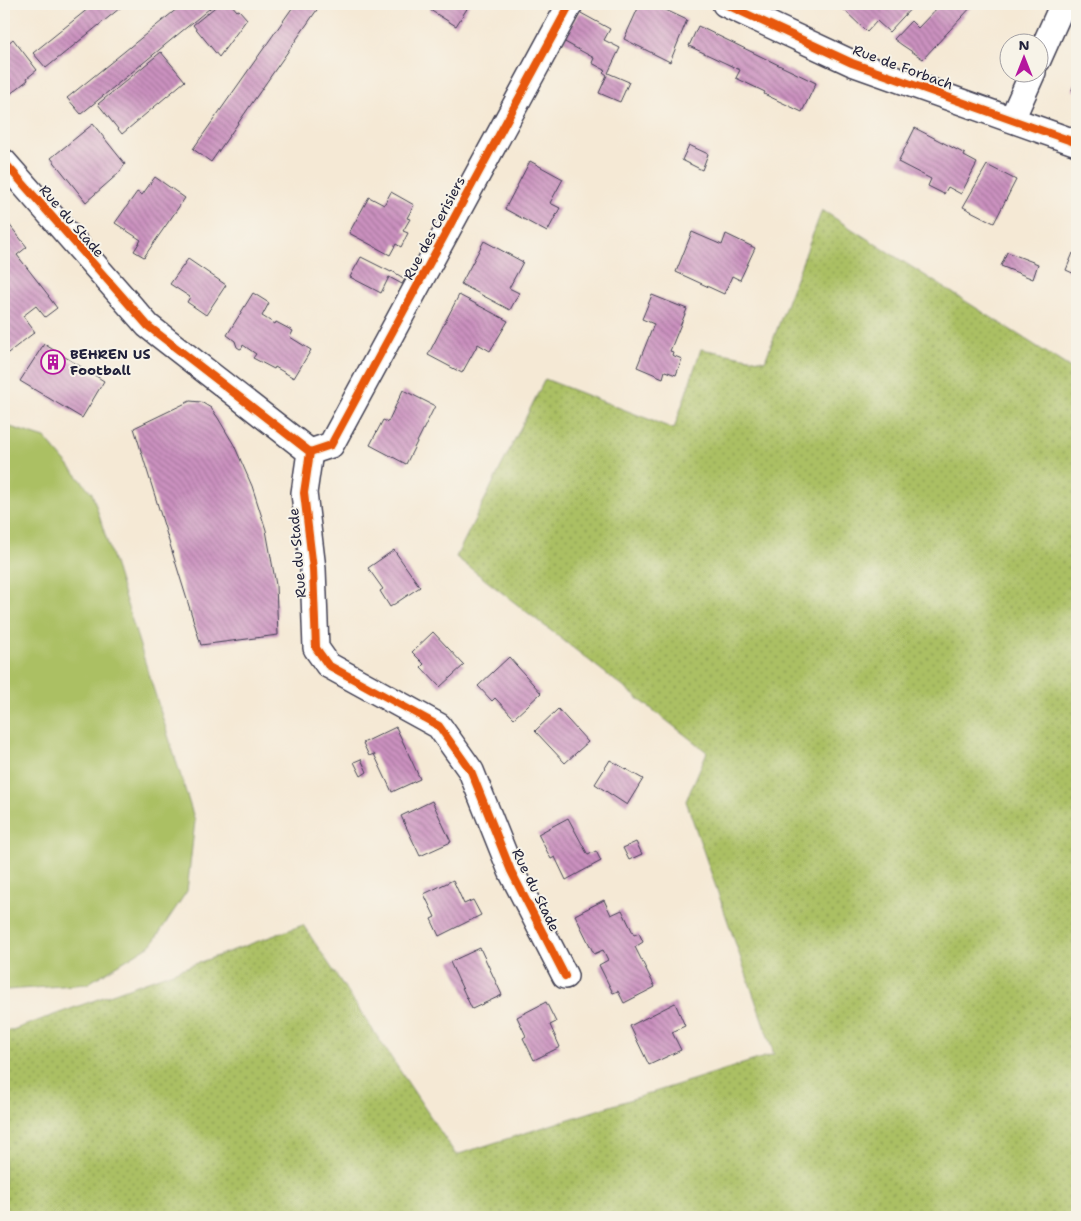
<svg xmlns="http://www.w3.org/2000/svg" width="1081" height="1221" viewBox="0 0 1081 1221" font-family="'Shantell Sans',sans-serif">
<defs>
<pattern id="grass-dots" width="8" height="8" patternUnits="userSpaceOnUse" patternTransform="scale(1.25)"><rect width="8" height="8" fill="#abc064"/><path d="M2 2h.1M6 6h.1" fill="none" stroke="#8b9c54" stroke-width="1.8" stroke-linecap="round"/></pattern>
<pattern id="building-back-hatch" width="6" height="6" patternUnits="userSpaceOnUse" patternTransform="scale(1.25)"><rect width="6" height="6" fill="#cb91bf"/><path d="M-1 5l2 2M0 0l6 6M5-1l2 2" fill="none" stroke="#a4769c"/></pattern>
</defs>
<rect width="100%" height="100%" fill="#f7f3e8"/>
<filter id="ink" filterUnits="userSpaceOnUse"><feTurbulence type="fractalNoise" baseFrequency=".02" numOctaves="2"/><feDisplacementMap in="SourceGraphic" scale="10" xChannelSelector="R" yChannelSelector="G"/><feConvolveMatrix kernelMatrix="1 2 1 2 8 2 1 2 1" color-interpolation-filters="sRGB"/></filter>
<filter id="wash" filterUnits="userSpaceOnUse"><feTurbulence type="fractalNoise" baseFrequency=".0096" numOctaves="4" result="noise"/><feDisplacementMap in="SourceGraphic" scale="20" xChannelSelector="R" yChannelSelector="G"/><feGaussianBlur stdDeviation="1.12" result="paint"/><feColorMatrix in="noise" values="0 0 0 0 0 0 0 0 0 0 0 0 0 0 0 0 0 1.4 0 .05"/><feComposite in="paint" operator="in"/></filter>
<g filter="url(#wash)">
<rect width="100%" height="100%" fill="#f5e9d5"/>
<polygon fill="url(#grass-dots)" stroke="#667150" points="822,210 1077,372 1077,1217 4,1217 4,1033 303,925 456,1155 774,1054 686,801 707,752 456,557 545,379 674,429 701,349 765,361"/>
<polygon fill="#abc064" stroke="#667150" points="4,425 45,438 92,493 195,821 187,891 152,944 87,984 7,990 4,989"/>
<g id="blocks">
<g fill="url(#building-back-hatch)">
<polygon points="4,4 13,4 4,12"/>
<polygon points="94,4 125,4 46,68 33,53"/>
<polygon points="183,4 215,4 81,114 67,98"/>
<polygon points="219,4 231,4 237,11 239,10 247,19 219,57 193,25"/>
<polygon points="295,4 321,4 211,162 193,149"/>
<polygon points="434,4 470,4 456,26 430,10"/>
<polygon points="640,4 653,4 687,20 670,62 624,39"/>
<polygon points="838,4 915,4 889,32 877,21 867,32"/>
<polygon points="941,4 974,4 923,59 902,45 894,39 911,21 918,28"/>
<polygon points="579,12 610,29 604,40 620,48 608,73 629,82 620,102 599,93 607,75 603,72 605,70 592,63 594,58 563,41"/>
<polygon points="698,26 816,83 802,112 764,94 765,92 736,78 740,70 689,46"/>
<polygon points="13,39 37,70 27,78 28,80 5,98 4,96 4,47"/>
<polygon points="161,52 185,81 122,134 98,104"/>
<polygon points="1077,76 1077,92 1072,90"/>
<polygon points="93,124 125,164 119,173 86,202 51,158"/>
<polygon points="915,128 965,154 964,156 977,163 961,194 948,187 944,194 928,186 931,179 898,162"/>
<polygon points="689,145 708,154 702,170 682,160"/>
<polygon points="530,161 563,179 550,203 560,208 547,232 505,209"/>
<polygon points="987,165 1016,180 994,223 963,207"/>
<polygon points="155,177 185,198 144,257 134,251 141,240 115,223 137,192 142,195"/>
<polygon points="391,192 414,205 407,218 410,219 403,231 408,233 401,247 396,244 390,255 349,233 369,197 384,205"/>
<polygon points="4,218 27,247 17,255 49,296 48,296 57,308 45,317 36,306 23,316 35,332 4,356"/>
<polygon points="692,232 722,245 726,234 755,248 740,280 732,276 724,294 676,272"/>
<polygon points="484,241 523,262 509,288 519,293 510,310 461,284"/>
<polygon points="1007,252 1038,264 1033,279 1001,266"/>
<polygon points="1073,253 1077,255 1077,275 1066,270"/>
<polygon points="361,257 391,272 392,271 405,279 402,284 389,277 381,293 350,277"/>
<polygon points="188,259 226,285 206,315 187,302 190,297 170,284"/>
<polygon points="253,293 269,303 262,316 275,324 276,322 293,331 290,337 311,350 294,378 275,367 274,369 253,358 256,354 243,345 242,348 240,349 237,347 235,341 227,335"/>
<polygon points="459,295 508,321 490,351 478,344 462,373 428,355"/>
<polygon points="652,295 687,309 670,351 673,352 672,355 682,359 676,375 665,371 663,378 637,367 654,324 642,319"/>
<polygon points="44,344 104,381 82,418 20,381"/>
<polygon points="403,390 435,406 406,464 370,445 383,420 388,422"/>
<polygon points="190,401 201,402 211,408 218,418 234,445 252,486 266,530 276,585 278,635 201,645 134,428"/>
<polygon points="394,550 420,587 390,607 380,591 383,589 368,568"/>
<polygon points="433,632 464,665 440,687 421,667 424,664 412,652"/>
<polygon points="509,657 541,693 514,718 495,698 492,701 478,686"/>
<polygon points="558,709 588,742 565,763 535,731"/>
<polygon points="396,727 420,779 392,792 374,754 369,756 363,743"/>
<polygon points="361,759 367,772 361,776 354,762"/>
<polygon points="610,760 643,779 627,805 595,784"/>
<polygon points="432,801 451,842 420,856 401,816"/>
<polygon points="568,818 588,855 596,851 601,861 566,880 555,857 551,859 538,834"/>
<polygon points="636,842 642,854 629,860 623,848"/>
<polygon points="453,880 464,904 473,900 481,915 439,936 431,919 435,917 424,894"/>
<polygon points="604,900 611,915 622,910 634,935 639,933 643,942 635,947 655,987 624,1003 618,991 613,993 599,965 608,960 603,950 594,954 575,915"/>
<polygon points="480,948 502,995 472,1009 450,962"/>
<polygon points="546,1002 556,1022 550,1025 560,1047 534,1060 523,1038 526,1036 517,1017"/>
<polygon points="675,1003 685,1026 672,1032 681,1050 649,1065 630,1026"/>
</g>
</g>
</g>
<g filter="url(#ink)">
<use href="#blocks" fill-opacity="0" stroke="#424052" stroke-width="1"/>
<g fill="none" stroke-linecap="round" stroke-linejoin="round">
<g stroke="#424052" stroke-width="28">
<g id="minor">
<polyline points="725,4 852,63 1077,143"/>
<polyline points="1038,60 1063,4"/>
<polyline points="1012,119 1033,72"/>
<polyline points="4,162 148,326 310,452 304,493 313,569 316,648 328,665 439,726 471,771 511,871 565,976"/>
<polyline points="310,452 331,445 570,4"/>
</g>
</g>
<use href="#minor" stroke="#fff" stroke-width="25"/>
<g stroke="#f7f3e8" stroke-width="11">
<g id="cycleway">
<polyline points="725,4 852,63 1077,143"/>
<polyline points="4,162 148,326 310,452 304,493 313,569 316,648 328,665 439,726 471,771 511,871 565,976"/>
<polyline points="310,452 331,445 570,4"/>
</g>
</g>
<use href="#cycleway" stroke="#e8590c" stroke-width="8"/>
</g>
</g>
<defs>
<g id="building-ring" transform="scale(1.25)"><circle r="9.5" fill="#f7f3e8" stroke="#b5179e" stroke-width="1.5"/><path d="M-4-6H4V6H1V3H-1V6H-4ZM-2.5-4.3h1.7v1.8h-1.7ZM.8-4.3h1.7v1.8H.8ZM-2.5-1h1.7V.8h-1.7ZM.8-1h1.7V.8H.8Z" fill="#b5179e"/></g>
</defs>
<g fill-rule="evenodd">
<use href="#building-ring" x="53" y="362"/>
</g>
<g text-anchor="middle" dominant-baseline="central" stroke-width="4" stroke-linejoin="round" paint-order="stroke">
<g font-size="14" fill="#22223b" stroke="#f7f3e8">
<text transform="translate(903 67) rotate(20)">Rue de Forbach</text>
<text transform="translate(72 221) rotate(49)">Rue du Stade</text>
<text transform="translate(434 228) rotate(-62)">Rue des Cerisiers</text>
<text transform="translate(297 553) rotate(-95)">Rue du Stade</text>
<text transform="translate(536 890) rotate(64)">Rue du Stade</text>
</g>
<g font-size="14" font-weight="bold" fill="#22223b" stroke="#f7f3e8" text-anchor="start">
<text x="70" y="354">BEHREN US<tspan x="70" dy="16">Football</tspan></text>
</g>
</g>
<rect width="1081" height="1221" fill="none" stroke="#f7f3e8" stroke-width="20"/>
<g transform="translate(1024 58)"><circle r="24" fill="#f7f3e8" stroke="#a29fa3"/>
<path d="M0-4L9 19L0 12L-9 19Z" fill="#b5179e"/>
<text y="-8" font-size="14" font-weight="bold" text-anchor="middle" fill="#22223b">N</text>
</g>
</svg>
